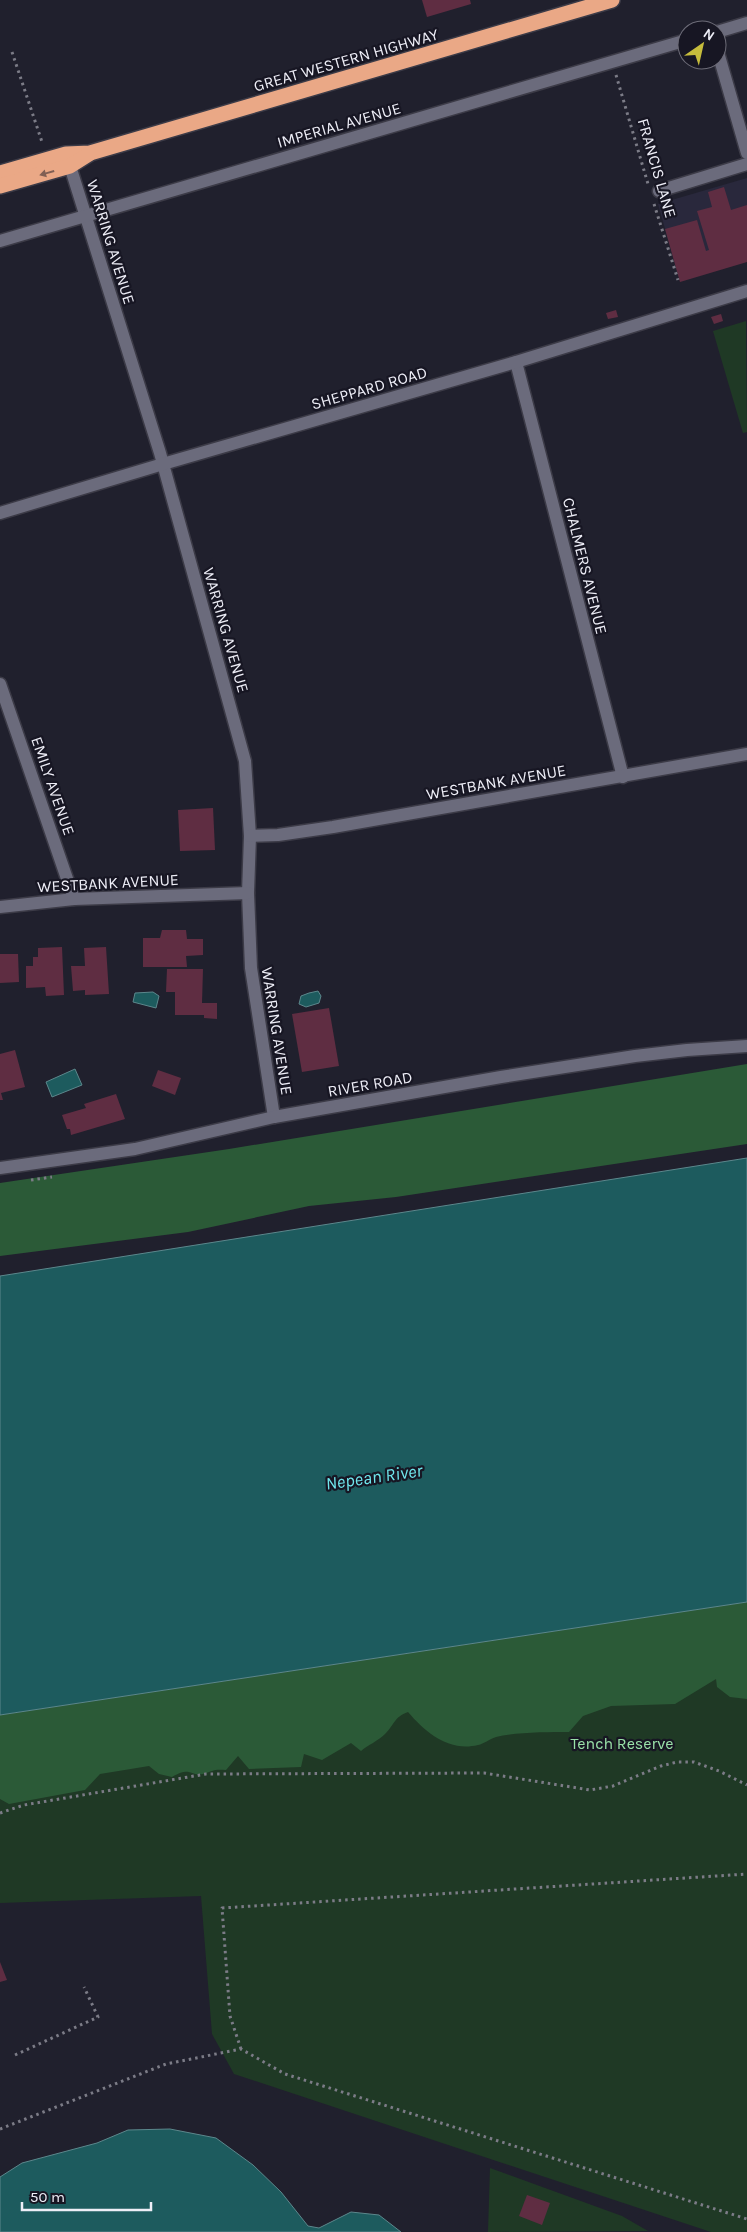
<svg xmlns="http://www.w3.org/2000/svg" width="747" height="2232" viewBox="0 0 747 2232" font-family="Karla,sans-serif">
<rect width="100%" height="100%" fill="#20202d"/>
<polygon fill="#29283c" points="747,178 747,254 678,274 658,204"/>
<g fill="#1f3925">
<polygon points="746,321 747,432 743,433 713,331"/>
<polygon points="747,1602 747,2232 711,2232 234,2074 212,2034 201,1896 0,1903 0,1715"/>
<polygon points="490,2168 622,2216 648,2231 488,2232"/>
</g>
<g fill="#2b5a37">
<polygon points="747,1064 747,1144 396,1197 309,1206 188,1232 0,1256 0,1183 229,1149"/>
<path d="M747,1602V1699L730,1697L717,1687L716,1679L675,1704L611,1706L583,1716L569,1732C547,1732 517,1732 496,1737C489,1739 484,1744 478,1745C449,1752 426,1733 408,1712C394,1717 395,1724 385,1734C378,1741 368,1745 361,1751L351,1743L322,1760L304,1754L301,1767L249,1769L238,1756L226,1770C212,1769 214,1771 203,1774C189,1776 191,1766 172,1777L159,1774L149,1766L100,1774L85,1790L9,1804L0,1799V1715Z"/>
</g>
<g fill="#1d5b5e" stroke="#5c878c">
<polygon points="318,991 321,996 319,1003 306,1007 299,1004 301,996 309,993"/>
<polygon points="153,992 159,996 156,1008 133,1002 135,993"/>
<polygon points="75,1069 82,1085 52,1097 46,1082"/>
<polygon points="747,1158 747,1602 0,1715 0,1276"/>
<polygon points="170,2129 216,2138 253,2165 281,2192 308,2226 319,2228 351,2212 379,2215 401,2232 0,2232 0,2177 22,2163 97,2143 128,2130"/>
</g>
<g fill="#5f2d42">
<polygon points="422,0 470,0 471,4 427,17"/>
<polygon points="724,187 731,210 747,205 747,262 680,282 665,229 697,220 706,251 709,250 697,211 712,207 708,192"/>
<polygon points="616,310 618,317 608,319 606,313"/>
<polygon points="721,314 723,321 714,324 711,317"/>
<polygon points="213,808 215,850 180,851 178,810"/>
<polygon points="162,930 186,930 187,939 203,939 203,955 186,956 187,967 143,967 143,938 160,938"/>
<polygon points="62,947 64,995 46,996 45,987 26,988 26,966 33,966 33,957 38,957 38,948"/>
<polygon points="106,947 109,994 85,995 85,990 73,991 71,966 85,966 84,948"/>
<polygon points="0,954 18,954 19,982 0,983"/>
<polygon points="167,969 203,969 202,1003 217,1003 217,1019 204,1018 204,1015 175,1015 175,992 166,992"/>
<polygon points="329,1008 339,1066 302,1072 292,1014"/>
<polygon points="15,1050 25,1087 1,1093 3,1100 0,1100 0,1054"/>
<polygon points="158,1070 181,1078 175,1095 152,1086"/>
<polygon points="116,1094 125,1119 71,1135 70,1129 67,1129 62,1115 86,1108 84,1104"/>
<polygon points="0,1962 7,1980 0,1982"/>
<polygon points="527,2195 550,2203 542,2225 519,2216"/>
</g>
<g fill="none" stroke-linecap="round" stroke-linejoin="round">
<g stroke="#3c3b47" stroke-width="15">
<g id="minor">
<polyline points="717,32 747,23"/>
<polyline points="717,49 747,153"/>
<polyline points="70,166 160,453 245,761 250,836 248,893 251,968 274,1117"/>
<polyline points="659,191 747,164"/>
<polyline points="0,241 687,40"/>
<polyline points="516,362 623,777"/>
<polyline points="0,513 163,464 516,362 747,291"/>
<polyline points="0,684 74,899"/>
<polyline points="250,836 278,835 333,827 747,754"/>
<polyline points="0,907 74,899 248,893"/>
<polyline points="0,1168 135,1149 274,1117 501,1077 635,1056 687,1050 747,1046"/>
</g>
</g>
<g stroke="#3c3b47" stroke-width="18">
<g id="highway">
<polyline points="0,173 66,154 90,153 612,0"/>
<polyline points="0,186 70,166 89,154"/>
</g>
</g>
<g stroke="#7c7c87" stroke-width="3" stroke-dasharray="2.5 4" stroke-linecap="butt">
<polyline points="12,52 42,142"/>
<polyline points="616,75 648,184"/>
<polyline points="654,204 678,280"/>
<polyline points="31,1180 52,1177"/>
<polyline points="0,1813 24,1805 206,1774 484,1773 590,1790 613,1786 661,1766 677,1762 694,1762 719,1771 747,1785"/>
<polyline points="241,2049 230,2016 222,1908 747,1874"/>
<polyline points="15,2055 98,2017 84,1987"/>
<polyline points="0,2129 166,2064 241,2049 285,2074 747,2219"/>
</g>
<use href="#minor" stroke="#6b6b7c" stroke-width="12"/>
<use href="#highway" stroke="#eaa886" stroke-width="15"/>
</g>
<defs><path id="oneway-solid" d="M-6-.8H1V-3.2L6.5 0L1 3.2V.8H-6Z" transform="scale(1.25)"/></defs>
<use fill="#805f54" href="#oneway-solid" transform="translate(47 173) rotate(164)"/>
<g text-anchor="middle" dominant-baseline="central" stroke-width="4.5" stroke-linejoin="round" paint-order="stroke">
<g font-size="16" fill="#eeeef7" stroke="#171623">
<text transform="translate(346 60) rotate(-16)">GREAT WESTERN HIGHWAY</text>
<text transform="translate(339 125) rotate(-16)">IMPERIAL AVENUE</text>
<text transform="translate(657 168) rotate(74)">FRANCIS LANE</text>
<text transform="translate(111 242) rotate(73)">WARRING AVENUE</text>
<text transform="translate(369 388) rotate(-16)">SHEPPARD ROAD</text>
<text transform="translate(585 566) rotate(76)">CHALMERS AVENUE</text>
<text transform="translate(226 630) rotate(74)">WARRING AVENUE</text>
<text transform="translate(496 782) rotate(-10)">WESTBANK AVENUE</text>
<text transform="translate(53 786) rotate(71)">EMILY AVENUE</text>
<text transform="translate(108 883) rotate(-3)">WESTBANK AVENUE</text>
<text transform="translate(277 1031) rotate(81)">WARRING AVENUE</text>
<text transform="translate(370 1084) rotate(-10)">RIVER ROAD</text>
</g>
<g font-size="16" fill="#99e1a8" stroke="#171623">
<text x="622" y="1743">Tench Reserve</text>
</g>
<g font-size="18" font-style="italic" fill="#70e7ed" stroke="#171623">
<text transform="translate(374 1477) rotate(-8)">Nepean River</text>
</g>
</g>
<g transform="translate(702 45) rotate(34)"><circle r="24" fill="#171623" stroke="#6d6c78"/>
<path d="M0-4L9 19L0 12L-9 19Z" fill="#c6bc3c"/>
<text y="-8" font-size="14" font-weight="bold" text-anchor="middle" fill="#eeeef7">N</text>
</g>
<path d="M22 2202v8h129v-8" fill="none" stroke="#eeeef7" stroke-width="2.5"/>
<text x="30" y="2202" font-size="15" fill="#eeeef7" stroke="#171623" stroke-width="4" paint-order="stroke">50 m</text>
</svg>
